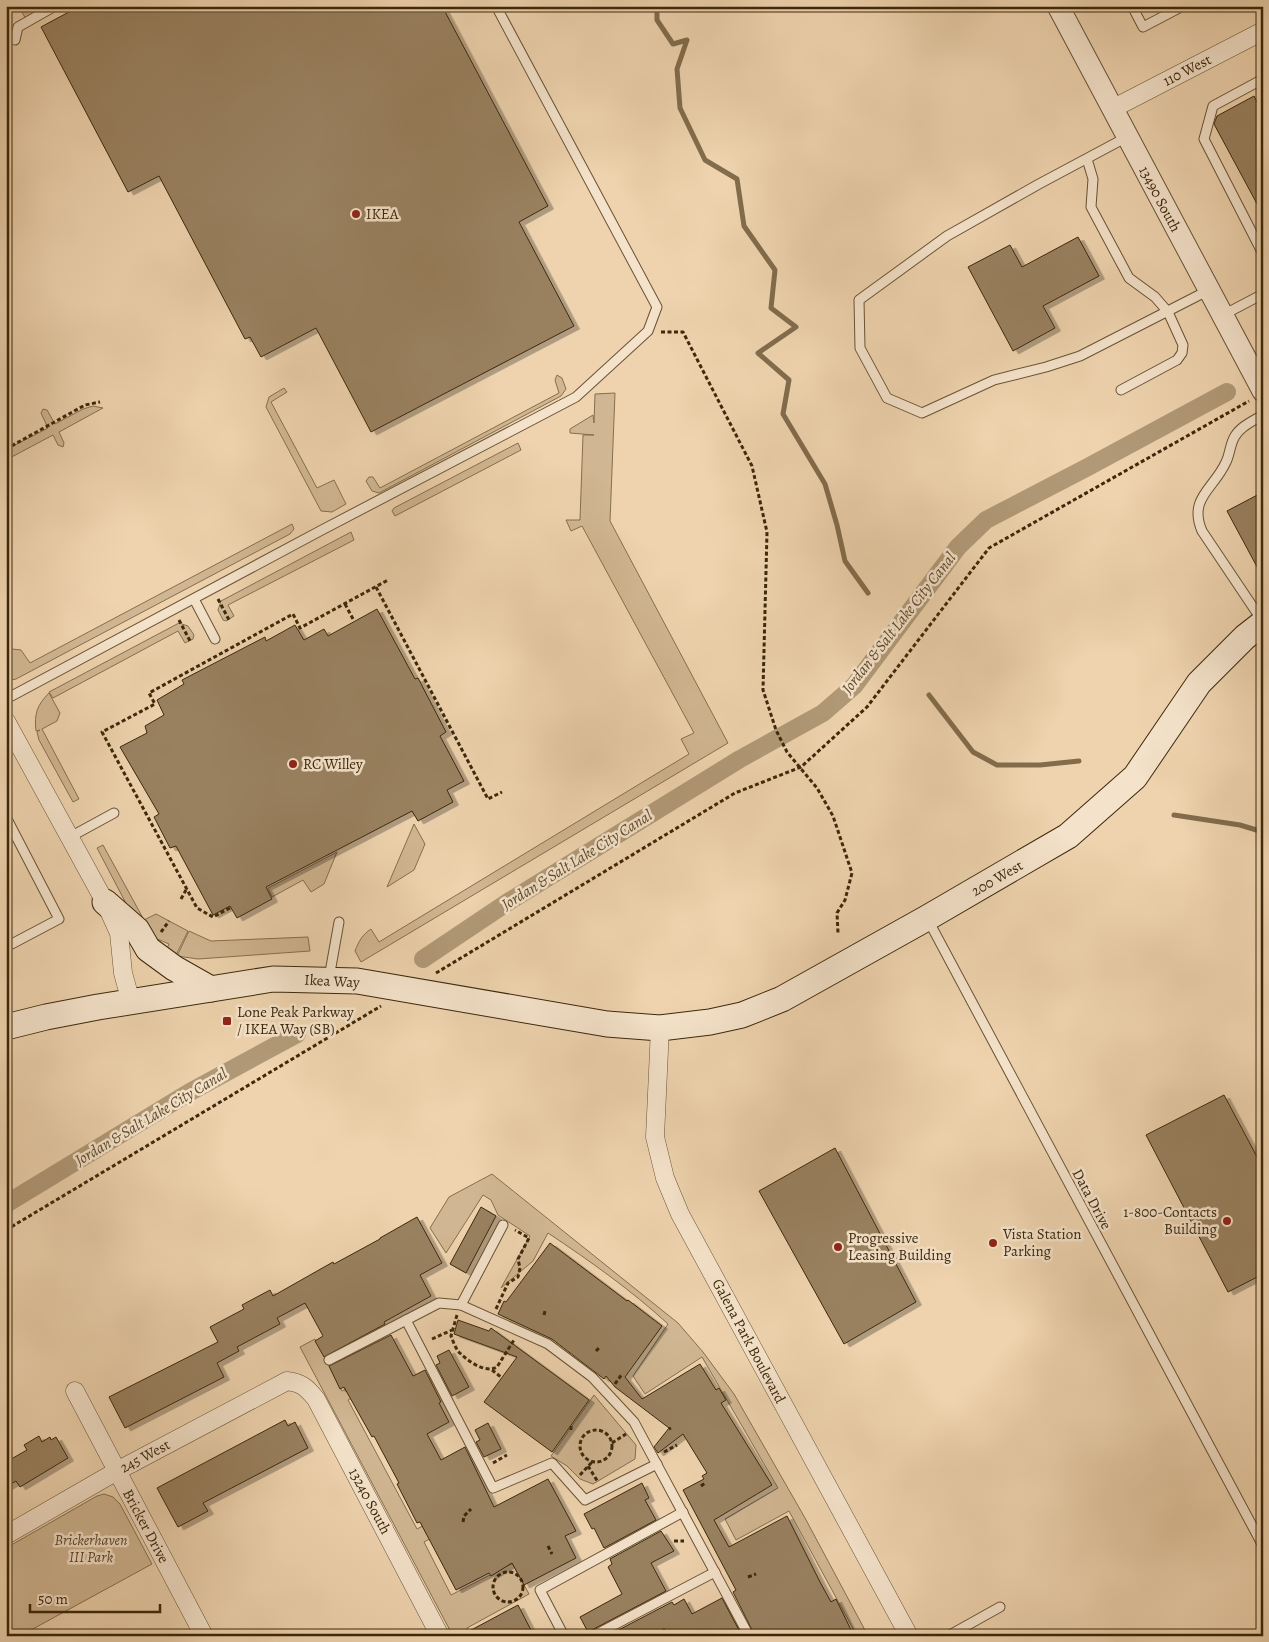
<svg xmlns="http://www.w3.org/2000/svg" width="1269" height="1642" viewBox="0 0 1269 1642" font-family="Alegreya,serif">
<defs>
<filter id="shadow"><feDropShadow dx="5.5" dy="3" stdDeviation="0" flood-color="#0004"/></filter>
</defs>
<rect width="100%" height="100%" fill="#eed3ae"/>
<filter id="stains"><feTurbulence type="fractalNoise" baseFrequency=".004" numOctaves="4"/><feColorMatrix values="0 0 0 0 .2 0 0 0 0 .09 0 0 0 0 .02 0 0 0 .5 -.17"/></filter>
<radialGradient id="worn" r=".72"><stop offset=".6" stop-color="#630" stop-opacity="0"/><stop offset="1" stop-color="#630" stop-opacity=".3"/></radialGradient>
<g fill="#d0b692" stroke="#866f4e">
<polygon points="6,6 52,6 27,21 19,7 6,14"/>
<polygon points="557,375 562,378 566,389 561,396 379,493 372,491 366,481 369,477 373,477 380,488 559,393 555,380"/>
<polygon points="284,388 287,392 271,402 317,488 334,480 346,504 332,512 321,511 266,407 269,397"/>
<path d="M615,393L610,521L728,743L361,962L355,951C359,941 362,935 371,929L379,942L689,754L681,739L694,733L582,526L571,531L566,520H580L583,435H594L570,433V429L593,415L594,423L595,394Z"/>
<polygon points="93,406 103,408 59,432 64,443 63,447 58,445 53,435 6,460 6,448 11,447 48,428 41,413 43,409 47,410 55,424 83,409"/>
<polygon points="518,443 521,450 395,516 392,511 394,508"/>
<polygon points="292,524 294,529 290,534 16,679 6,681 6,646 12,649 21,650 30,663"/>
<polygon points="351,532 354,540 228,605 234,616 226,621 223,620 218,610 221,601"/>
<polygon points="179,623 188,626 194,635 193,639 185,643 178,631 53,698 49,692"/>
<path d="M49,693L60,713L57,721L42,729L79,799L73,802L39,740L37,732L40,730L36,731C34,714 37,705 49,693Z"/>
<polygon points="414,824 425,844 414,870 387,887"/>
<polygon points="103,845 144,920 156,914 188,931 175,957 165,953 169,944 141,932 97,848"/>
<polygon points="337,852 324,884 311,892 303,880 272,897 268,888"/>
<polygon points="189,931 211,941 308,937 310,951 198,959 177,956"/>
<path d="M492,1174L678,1323L703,1352L734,1394L805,1518L866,1632L857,1636L789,1511L736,1540L725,1519L778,1488L702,1357L645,1394L633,1376L668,1324C631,1290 590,1261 548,1233L533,1261L501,1288L530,1236L498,1215L491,1200L483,1195L446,1253L430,1228L449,1197Z"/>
<polygon points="315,1339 342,1391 403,1358 403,1370 348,1400 417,1529 473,1499 480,1512 424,1542 451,1595 511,1564 513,1564 529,1594 467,1628 471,1636 453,1636 300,1347"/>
<polygon points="594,1395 636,1445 635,1459 593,1484 580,1479 567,1466 551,1456"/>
<polygon points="104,1494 113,1497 120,1504 152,1564 20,1636 6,1636 6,1548 97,1496"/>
</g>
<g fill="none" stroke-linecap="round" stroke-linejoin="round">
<g stroke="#826c4c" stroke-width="5">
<polyline points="657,6 657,20 673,44 687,40 677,69 680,108 705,160 737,179 744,226 775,270 771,308 796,327 758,353 789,380 783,414 825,484 837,525 845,561 868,593"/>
<polyline points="929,695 973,752 997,765 1040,765 1079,761"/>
<polyline points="1174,815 1240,825 1263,832"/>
</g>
<g stroke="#b19977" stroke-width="18">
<polyline points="423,959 508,902 740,759 823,713 854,686 958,547 986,520 1086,468 1227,392"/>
<polyline points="6,1204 190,1092 297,1034"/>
</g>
</g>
<g fill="#998160" stroke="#3c280b" filter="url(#shadow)">
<polygon points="80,6 442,6 548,206 519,222 574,326 371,432 316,328 261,357 250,337 245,339 159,176 128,192 41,27"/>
<polygon points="1254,96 1263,113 1263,215 1214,124 1217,116"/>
<polygon points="1078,237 1099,276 1043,306 1055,328 1013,351 968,267 1010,245 1022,267"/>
<polygon points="1263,492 1263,578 1227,511"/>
<polygon points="377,609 415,679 418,678 446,732 440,736 464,781 447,790 453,802 418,821 412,811 266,887 272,899 237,918 230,906 213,915 176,846 170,848 154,817 159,814 120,747 147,733 145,726 164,715 157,700 184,684 182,680 265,637 266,641 295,625 304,640 324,629 328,636"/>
<polygon points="1224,1095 1263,1168 1263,1274 1228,1292 1146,1135"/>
<polygon points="835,1148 916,1302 844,1344 759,1191"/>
<polygon points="481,1207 496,1216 466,1273 450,1264"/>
<polygon points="417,1217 442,1263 420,1275 431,1296 384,1322 385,1324 324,1357 315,1341 323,1336 305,1303 277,1318 280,1324 237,1347 239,1351 217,1363 224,1377 125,1428 109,1397 218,1342 210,1327 244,1309 242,1305 270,1290 273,1296 333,1262 334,1264 380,1239 380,1238"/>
<polygon points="550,1243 627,1301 628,1300 662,1326 625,1377 642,1399 700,1364 716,1390 719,1388 726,1400 721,1403 772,1485 714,1520 729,1547 787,1516 820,1582 831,1602 836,1599 852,1632 845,1636 755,1636 733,1592 736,1590 683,1490 704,1479 702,1476 707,1473 683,1434 658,1453 654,1447 669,1428 615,1387 606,1376 604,1379 552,1339 498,1314 504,1301 506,1302"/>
<polygon points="458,1320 489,1331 491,1328 589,1400 552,1452 484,1402 517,1357 454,1334"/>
<polygon points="391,1335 413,1376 425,1370 441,1402 439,1403 449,1422 427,1434 441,1460 465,1447 494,1507 548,1479 576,1531 565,1536 576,1558 524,1585 512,1563 491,1576 489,1573 456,1590 420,1522 417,1523 397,1484 399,1483 374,1436 372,1437 344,1387 340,1389 329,1366"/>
<polygon points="449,1350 469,1387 452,1396 436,1365 440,1363 437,1356"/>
<polygon points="285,1420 288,1426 295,1422 308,1448 203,1503 208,1511 178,1527 157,1488"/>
<polygon points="488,1423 501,1449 484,1457 476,1442 480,1440 475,1430"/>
<polygon points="39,1436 42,1442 50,1437 51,1440 56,1437 68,1458 20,1487 16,1481 6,1487 6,1462 27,1450 24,1445"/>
<polygon points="642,1483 649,1498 645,1500 656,1520 604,1548 594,1528 592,1529 584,1514"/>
<polygon points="661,1531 674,1551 651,1563 666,1591 588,1632 580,1617 622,1594 608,1567 612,1564 610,1559"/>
<polygon points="722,1598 742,1636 607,1636 672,1602 674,1605 684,1599 692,1614"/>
<polygon points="518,1605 534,1636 460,1636"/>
</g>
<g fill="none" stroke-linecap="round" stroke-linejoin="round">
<g stroke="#685334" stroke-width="11">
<g id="service">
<polyline points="1132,6 1143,27 1183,6"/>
<polyline points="15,40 18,27 55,6"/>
<polyline points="1263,79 1213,106 1204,139 1263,254"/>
<polyline points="1127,137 1039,184 947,236 859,300 860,348 887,398 922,413 994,380 1046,367 1080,356 1209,290"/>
<polyline points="1087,159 1093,179 1091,207 1129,278 1155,297 1168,312 1183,345 1182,353 1177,360 1121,390"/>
<polyline points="1223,315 1263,294"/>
<polyline points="194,599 215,639"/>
<path d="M1263,622L1202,531C1188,498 1214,489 1226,462C1230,454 1230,444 1235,436C1241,426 1253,421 1263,415"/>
<polyline points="6,699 320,531 576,397 648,331 657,307 496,6"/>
<polyline points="6,817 59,919 6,947"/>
<polyline points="70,837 114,813"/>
<polyline points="927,918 1263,1546"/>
<polyline points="329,978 339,922"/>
<polyline points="461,1305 503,1225"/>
<polyline points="406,1320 493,1488 552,1463 585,1500 657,1464"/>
<polyline points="329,1360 439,1303 461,1305 548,1344 592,1377 634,1422 749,1636"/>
<polyline points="564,1636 540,1590 683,1512"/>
<polyline points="593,1636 715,1572"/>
<polyline points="948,1636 1000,1607"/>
</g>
</g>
<g stroke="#685334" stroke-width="19">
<g id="minor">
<polyline points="1112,109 1263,31"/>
<polyline points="6,721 105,902 119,933 123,973 131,1002"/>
<polyline points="660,1028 655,1137 665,1178 680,1214 909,1636"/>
<polyline points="75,1391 204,1636"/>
<path d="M6,1535L117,1471L287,1381C302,1383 306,1387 316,1399L440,1636"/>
</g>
</g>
<g stroke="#685334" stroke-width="23">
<polyline id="tertiary" points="1058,6 1263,391"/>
</g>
<g stroke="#3c280b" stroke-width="27">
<g id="secondary">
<polyline points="105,902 137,930 148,949 174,968 211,989"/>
<polyline points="6,1027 46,1017 98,1007 273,979 357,981 607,1024 660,1028 710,1022 742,1015 782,999 927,918 1068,836 1135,777 1199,683 1245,637 1263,623"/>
</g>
</g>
<g stroke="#3c280b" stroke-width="3" stroke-dasharray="4 2.5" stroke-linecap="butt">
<polyline points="661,332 683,332 752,466 767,532 763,690 776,730 787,752 817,788 833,816 852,873 845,900 837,913 838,933"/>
<polyline points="6,449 85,405 100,402"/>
<polyline points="376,587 488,799 502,792"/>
<polyline points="218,599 229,620"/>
<polyline points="345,604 353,619"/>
<polyline points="179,620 190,641"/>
<polyline points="181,899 186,890"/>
<polyline points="230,908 213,917 197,908 102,732 155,704 149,693 293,614 300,628 388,580"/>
<polyline points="161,932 169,921"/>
<polyline points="436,973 735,793 801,767 867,707 989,548 1249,401"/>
<polyline points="6,1230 381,1006"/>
<polyline points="496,1309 508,1283 518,1277 520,1268 518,1259 529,1238 515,1230"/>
<path d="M457,1315L451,1336C453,1341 455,1347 458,1351C466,1360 485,1374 497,1367L514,1340"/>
<polyline points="544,1315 545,1311"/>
<polyline points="432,1339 452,1330"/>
<polyline points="596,1351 599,1348"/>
<polyline points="492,1370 501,1377"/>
<polyline points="615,1384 622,1374"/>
<polyline points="571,1426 571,1431"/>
<polyline points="669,1429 671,1428"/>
<circle cx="596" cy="1446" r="16"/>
<polyline points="612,1443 626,1434"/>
<polyline points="664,1452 677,1445"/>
<polyline points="493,1463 507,1455"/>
<polyline points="588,1466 598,1482"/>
<polyline points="580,1475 592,1462"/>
<polyline points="701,1486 705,1483"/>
<polyline points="463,1522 464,1516 471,1509"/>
<polyline points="674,1541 684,1541"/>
<polyline points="548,1546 552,1554"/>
<circle cx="508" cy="1587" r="15"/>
<polyline points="748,1577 756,1574"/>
<polyline points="663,1629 667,1636"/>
<polyline points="779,1635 786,1632"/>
<polyline points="541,1636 542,1635"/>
</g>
<use href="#service" stroke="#f4e2ca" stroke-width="9"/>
<use href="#minor" stroke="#f4e2ca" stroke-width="18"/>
<use href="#tertiary" stroke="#f4e2ca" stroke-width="21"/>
<use href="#secondary" stroke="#f4e2ca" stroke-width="25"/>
</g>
<g fill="#8f2418" stroke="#f4e2ca" stroke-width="2">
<circle cx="356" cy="214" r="5"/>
<circle cx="293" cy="764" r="5"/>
<rect x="222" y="1016" width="10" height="10" rx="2.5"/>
<circle cx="1227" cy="1221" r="5"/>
<circle cx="993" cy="1243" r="5"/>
<circle cx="838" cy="1247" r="5"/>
</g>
<g text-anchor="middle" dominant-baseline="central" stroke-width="5" stroke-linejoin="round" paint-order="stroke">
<g font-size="15" fill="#3c280b" stroke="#f4e2ca">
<text transform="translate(1187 70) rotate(-27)">110 West</text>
<text transform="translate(1160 199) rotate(62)">13490 South</text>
<text transform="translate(997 878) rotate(-30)">200 West</text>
<text transform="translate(332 981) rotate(3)">Ikea Way</text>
<text transform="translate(1092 1199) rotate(62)">Data Drive</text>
<text transform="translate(749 1341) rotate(62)">Galena Park Boulevard</text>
<text transform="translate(145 1456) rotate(-28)">245 West</text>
<text transform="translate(370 1501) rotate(62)">13240 South</text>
<text transform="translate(146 1526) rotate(62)">Bricker Drive</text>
</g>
<g font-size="15" fill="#3c280b" stroke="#f4e2ca" text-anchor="start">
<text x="366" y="214">IKEA</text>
<text x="303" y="764">RC Willey</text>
<text x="237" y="1012">Lone Peak Parkway<tspan x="237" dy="17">/ IKEA Way (SB)</tspan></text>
<text x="1217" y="1212" text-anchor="end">1-800-Contacts<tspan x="1217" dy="17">Building</tspan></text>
<text x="1003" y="1234">Vista Station<tspan x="1003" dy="17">Parking</tspan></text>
<text x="848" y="1238">Progressive<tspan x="848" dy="17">Leasing Building</tspan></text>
</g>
<g font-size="15" font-style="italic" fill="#5a4426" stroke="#f4e2ca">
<text x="91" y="1540">Brickerhaven<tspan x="91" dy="17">III Park</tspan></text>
</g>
<g font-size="16" font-style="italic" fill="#5f4a2b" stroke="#f4e2ca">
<text transform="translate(899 623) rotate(-52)">Jordan &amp; Salt Lake City Canal</text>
<text transform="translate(577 860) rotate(-32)">Jordan &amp; Salt Lake City Canal</text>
<text transform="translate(151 1117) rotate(-31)">Jordan &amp; Salt Lake City Canal</text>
</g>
</g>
<rect width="1269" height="1642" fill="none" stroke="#eed3ae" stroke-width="25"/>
<rect x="8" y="8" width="1254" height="1627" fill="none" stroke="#3c280b" stroke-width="2.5"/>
<rect x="12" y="12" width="1244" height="1617" fill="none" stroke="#3c280b"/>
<path d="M30 1604v8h130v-8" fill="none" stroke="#3c280b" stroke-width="2.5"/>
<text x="38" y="1604" font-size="15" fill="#3c280b" stroke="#f4e2ca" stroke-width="4" paint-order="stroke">50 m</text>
<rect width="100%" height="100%" filter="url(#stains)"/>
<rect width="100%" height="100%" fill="url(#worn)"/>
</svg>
